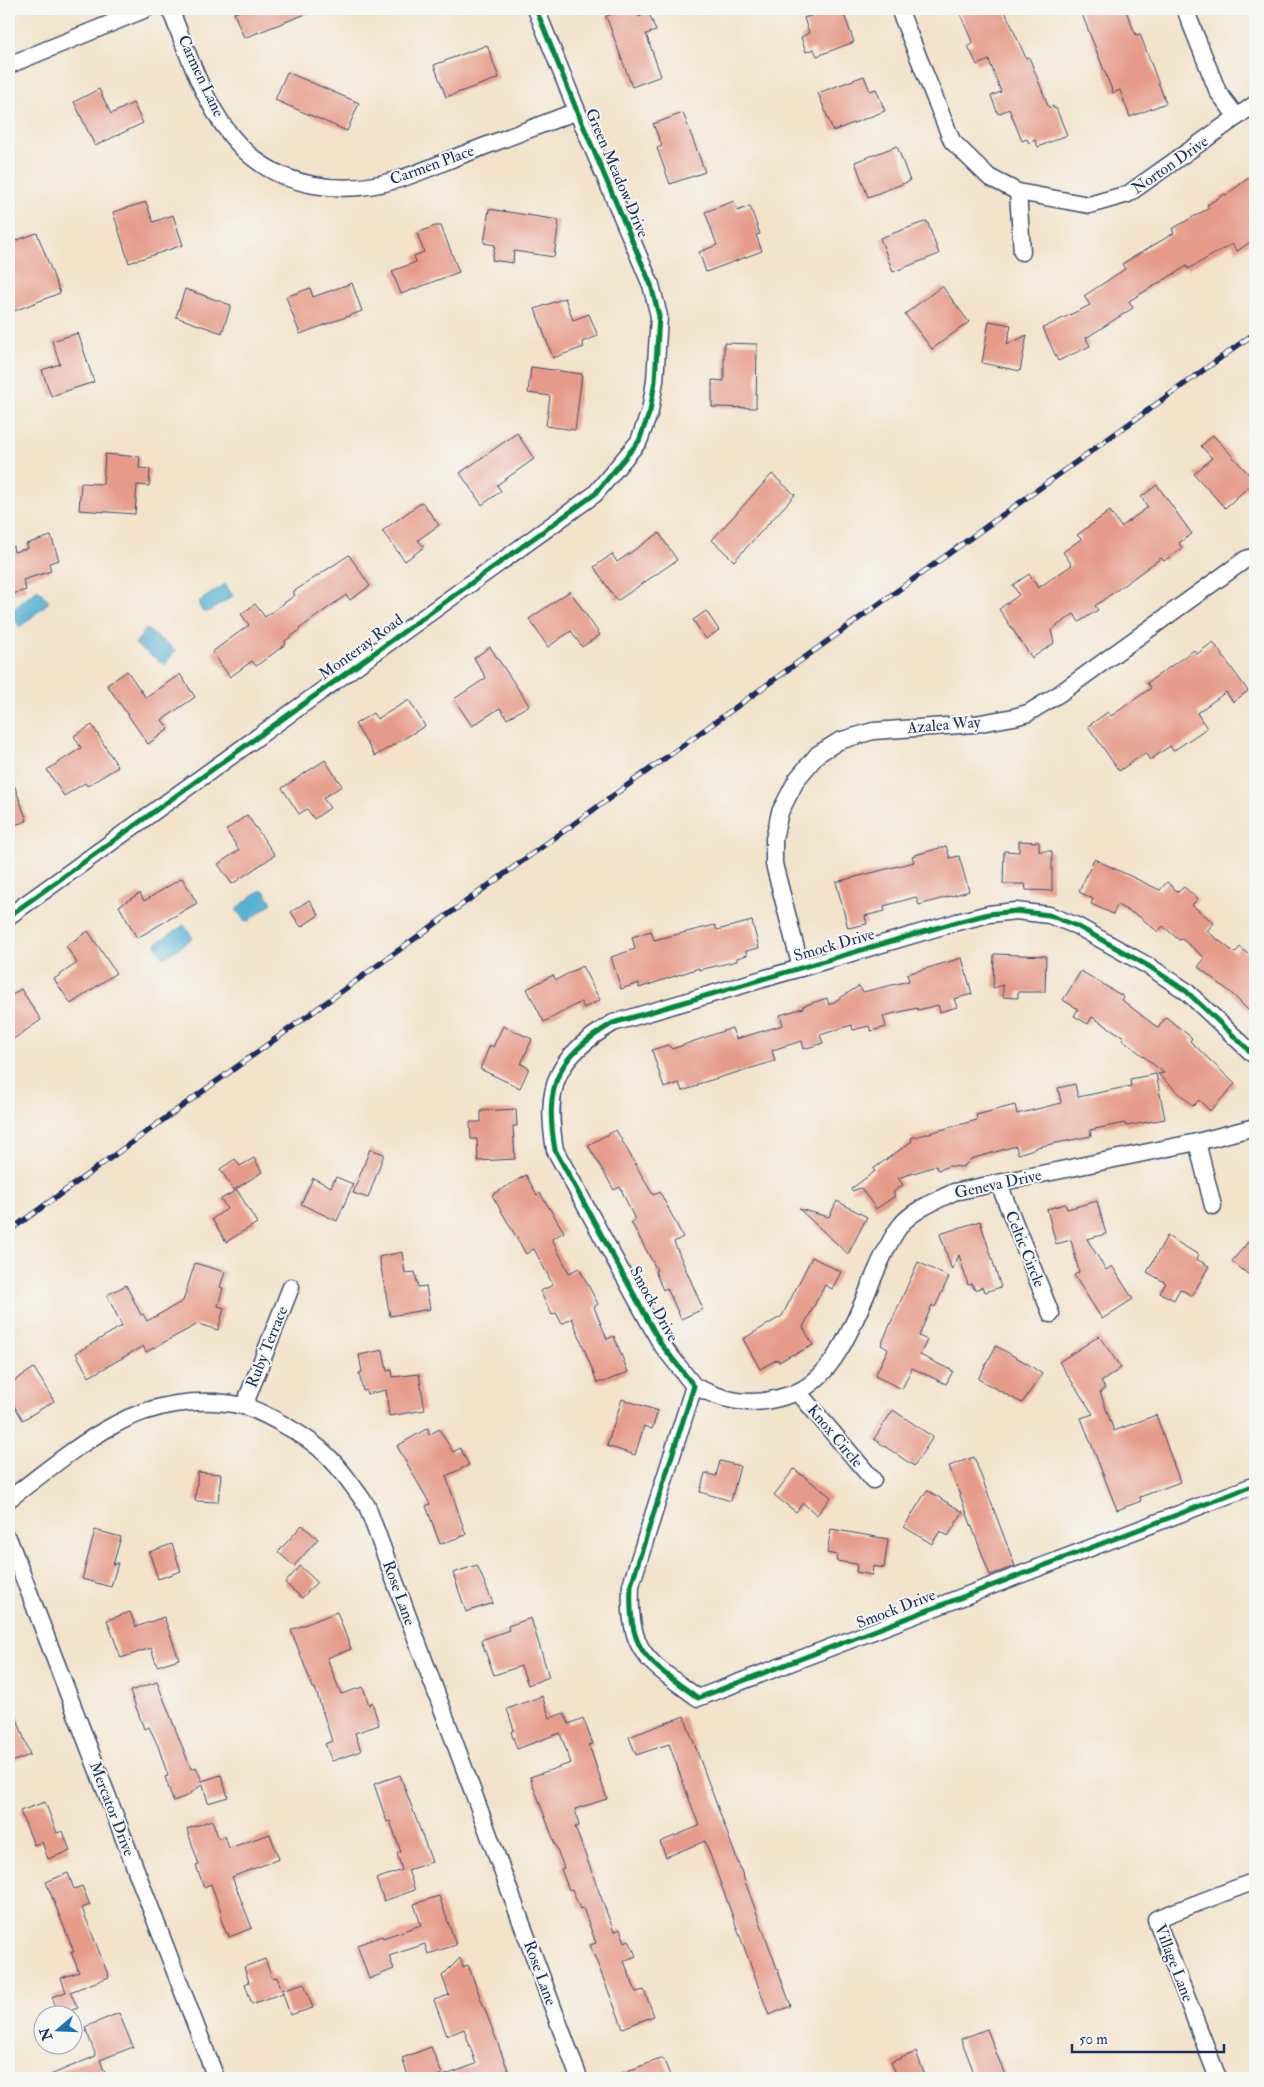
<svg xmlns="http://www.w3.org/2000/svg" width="1264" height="2087" viewBox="0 0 1264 2087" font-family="'IM FELL Double Pica',serif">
<rect width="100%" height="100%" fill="#f6f6f2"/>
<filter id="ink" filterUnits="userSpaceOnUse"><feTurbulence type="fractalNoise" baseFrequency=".02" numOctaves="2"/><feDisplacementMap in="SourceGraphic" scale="10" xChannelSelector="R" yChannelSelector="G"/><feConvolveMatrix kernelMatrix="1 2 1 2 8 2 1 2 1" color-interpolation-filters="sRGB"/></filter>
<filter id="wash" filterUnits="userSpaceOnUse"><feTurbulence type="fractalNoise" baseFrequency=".0096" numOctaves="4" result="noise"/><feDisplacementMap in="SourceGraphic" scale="20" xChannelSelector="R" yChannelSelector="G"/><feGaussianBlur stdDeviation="1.12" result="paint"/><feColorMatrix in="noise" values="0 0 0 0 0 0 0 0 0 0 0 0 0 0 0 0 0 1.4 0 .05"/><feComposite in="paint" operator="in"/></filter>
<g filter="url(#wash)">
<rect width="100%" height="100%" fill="#f2e3ca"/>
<g fill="#54b1d2" stroke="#387098">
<polygon points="225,584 233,596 208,612 203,612 199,606 200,601"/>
<polygon points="38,589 49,602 20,627 9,613"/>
<polygon points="146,629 175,650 165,665 135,644"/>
<polygon points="259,891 264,891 271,901 271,904 248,921 244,920 237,911 238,907"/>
<polygon points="184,925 193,938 164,958 155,944"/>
</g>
<g id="blocks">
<g fill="#e69b8a">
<polygon points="245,9 316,9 316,10 244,38 234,13"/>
<polygon points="627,9 636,9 639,17 649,13 656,31 646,34 661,76 632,87 606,16"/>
<polygon points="830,9 842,9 854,42 817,56 814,49 806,52 801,37 809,33 804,18"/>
<polygon points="958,9 1004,9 1026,58 1029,57 1049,108 1053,106 1054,109 1056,108 1067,135 1038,147 1035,140 1029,143 1027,139 1022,141 1009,109 998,114 991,96 1001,92 989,60 977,65 968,46 973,44"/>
<polygon points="1080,9 1125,9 1136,35 1140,34 1166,103 1130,117 1120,90 1113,93"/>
<polygon points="487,45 499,78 446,97 434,65"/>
<polygon points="287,72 359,103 347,131 275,100"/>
<polygon points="864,76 870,91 876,89 885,111 833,131 818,93"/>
<polygon points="99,89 111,114 133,103 143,123 95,146 74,102"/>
<polygon points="683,113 705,172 670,184 657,148 662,146 653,124"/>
<polygon points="897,146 910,181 868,197 855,162"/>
<polygon points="1255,173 1255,239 1237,251 1232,244 1188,269 1187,266 1129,301 1133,308 1086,338 1090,346 1058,361 1043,328 1090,305 1084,296 1125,269 1122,264 1174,233 1172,229 1209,208 1207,205 1225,194 1226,195"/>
<polygon points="734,201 737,211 750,206 760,234 756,235 762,251 706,272 699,252 717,245 705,212"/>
<polygon points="146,202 153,222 173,215 183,245 129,263 113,212"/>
<polygon points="489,209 559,220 554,257 514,251 513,263 492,260 495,245 484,243"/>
<polygon points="927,221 939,254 893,272 880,238"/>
<polygon points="435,226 441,226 459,272 401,294 392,271 416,262 414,256 424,252 417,233"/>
<polygon points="37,233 60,293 9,313 9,243"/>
<polygon points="352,283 362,311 300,334 286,297 310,288 313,297"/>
<polygon points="942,286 969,322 932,349 905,314"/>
<polygon points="185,289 231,305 222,333 176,317"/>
<polygon points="565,298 573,320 589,314 598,336 582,342 584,347 553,358 535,309"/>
<polygon points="989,321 1011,325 1007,345 1027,335 1020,371 982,363"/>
<polygon points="78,333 94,382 51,396 42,370 60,364 52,341"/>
<polygon points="724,343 757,344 756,408 712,407 712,380 724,381"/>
<polygon points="531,367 582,374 575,430 546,426 550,396 528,393"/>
<polygon points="517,433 534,459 497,485 501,491 482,505 460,473"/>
<polygon points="1213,435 1255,481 1225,508 1194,474 1212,458 1201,446"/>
<polygon points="105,454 140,457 139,468 150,469 149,486 137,485 135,514 79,510 81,483 103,484"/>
<polygon points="772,474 795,495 734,561 712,540"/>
<polygon points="1157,485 1192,534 1179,543 1182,548 1164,561 1161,558 1095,606 1098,610 1079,622 1074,614 1051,630 1054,643 1032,658 999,609 1019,595 1013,585 1029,574 1038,588 1072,565 1063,552 1081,539 1077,535 1110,511 1121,527 1148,507 1141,497"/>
<polygon points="422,502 439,525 418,540 424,547 405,561 382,531"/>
<polygon points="659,533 677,560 617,601 594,567 612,554 617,562"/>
<polygon points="51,536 59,560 49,563 51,571 23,580 26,590 9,595 9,547 13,546 14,552 28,548 26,544"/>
<polygon points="349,555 370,586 350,600 346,595 299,629 300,630 285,641 286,644 256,666 252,661 230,677 212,652 249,625 241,614 255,604 265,617 295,595 293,592"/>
<polygon points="570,591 600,635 582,647 571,631 548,647 529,619"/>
<polygon points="706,611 719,630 706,639 693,620"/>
<polygon points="1213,642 1248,691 1233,702 1226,692 1197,713 1207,728 1173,751 1170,746 1150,760 1145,753 1119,771 1088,726 1108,712 1111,716 1151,688 1147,683 1194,650 1197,654"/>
<polygon points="490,647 529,705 507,719 500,708 472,726 454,699 486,678 474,658"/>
<polygon points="127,671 146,698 180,674 195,697 162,720 169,729 148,744 107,685"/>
<polygon points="409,700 425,726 375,756 355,724 373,713 377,719"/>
<polygon points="92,725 118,767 87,786 85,783 64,796 47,770 81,748 74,736"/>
<polygon points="325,760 342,786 323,798 330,808 314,819 307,809 299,814 282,788"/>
<polygon points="11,776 27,821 9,827 9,777"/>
<polygon points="247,815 275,855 232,884 218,864 239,850 226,830"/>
<polygon points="1019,841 1039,842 1039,851 1052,851 1052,891 1026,890 1025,884 1003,884 1004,851 1019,852"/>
<polygon points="946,846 950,858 959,856 969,891 919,905 916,897 884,906 885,911 865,916 867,924 848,928 836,882 914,862 912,856"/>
<polygon points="1094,859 1160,890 1167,882 1178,892 1184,887 1198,899 1192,905 1214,923 1207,931 1235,953 1240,947 1255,960 1255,1017 1229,991 1198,967 1205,958 1182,939 1179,940 1163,926 1158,932 1140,917 1117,905 1113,914 1091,904 1093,899 1079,892"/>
<polygon points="182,878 197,903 137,938 119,906 140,893 144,901"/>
<polygon points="309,900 319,915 301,927 291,912"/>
<polygon points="752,921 759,948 746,951 747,955 737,958 737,961 699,970 699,968 639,988 639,983 621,989 611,957 635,949 632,937 651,931 654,940 715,925 717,930"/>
<polygon points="88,931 116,973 71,1004 54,979 77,963 66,946"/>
<polygon points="994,954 1046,956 1045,992 1018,992 1018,998 1003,997 1003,985 993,988"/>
<polygon points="962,958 972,994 954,999 957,1007 940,1012 938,1005 918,1010 917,1008 883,1016 886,1027 871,1031 869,1026 853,1030 852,1025 820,1035 823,1043 804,1049 802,1041 772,1050 775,1061 698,1084 698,1086 682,1091 679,1083 664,1088 652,1050 668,1045 672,1049 732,1028 736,1039 783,1025 780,1015 803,1008 803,1006 827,998 829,1005 859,986 863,992 909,981 907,974"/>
<polygon points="582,966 600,1000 584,1008 581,1002 544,1022 527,989 553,975 556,980"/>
<polygon points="1081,971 1124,997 1122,1000 1158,1028 1166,1017 1192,1038 1190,1041 1235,1084 1210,1111 1199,1100 1193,1106 1158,1074 1164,1073 1122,1039 1124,1037 1092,1017 1088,1024 1074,1016 1078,1009 1063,1000"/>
<polygon points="21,989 41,1020 9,1042 9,997"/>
<polygon points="503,1026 532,1039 521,1064 529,1068 520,1088 480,1069 490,1045 493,1047"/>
<polygon points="1156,1074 1165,1119 1126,1126 1125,1123 1090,1130 1091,1136 1037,1147 1037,1148 1018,1154 1016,1146 971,1159 963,1167 949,1166 938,1170 936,1166 898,1178 903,1185 893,1192 895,1196 876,1209 861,1188 852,1191 851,1189 875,1171 873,1169 912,1141 911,1138 977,1120 976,1115 1015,1105 1017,1114 1061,1103 1058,1088 1075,1084 1078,1097 1131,1086 1130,1079"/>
<polygon points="516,1109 517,1126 513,1126 515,1159 478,1161 477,1139 471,1139 470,1122 481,1122 481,1111"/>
<polygon points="616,1130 653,1195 660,1192 683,1237 674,1242 703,1309 681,1319 667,1288 663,1290 655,1271 657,1270 631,1222 635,1220 620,1187 614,1190 588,1145"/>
<polygon points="370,1149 384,1154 368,1198 353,1193"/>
<polygon points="254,1158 262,1172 234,1190 220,1169 235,1159 240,1166"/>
<polygon points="526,1175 537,1195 540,1193 564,1232 552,1239 569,1273 579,1268 598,1304 594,1307 607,1339 614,1336 628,1372 604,1382 597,1382 572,1318 562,1324 556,1313 552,1315 540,1291 553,1285 534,1249 526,1254 492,1195"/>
<polygon points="336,1177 353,1184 337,1221 301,1204 313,1178 331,1187"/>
<polygon points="237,1190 257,1223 226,1242 212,1219 227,1209 221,1199"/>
<polygon points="837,1201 867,1217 848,1254 799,1209 829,1217"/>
<polygon points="1097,1201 1106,1234 1087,1239 1106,1270 1112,1266 1133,1299 1102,1319 1074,1275 1079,1272 1071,1240 1056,1244 1047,1209 1065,1204 1067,1209"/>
<polygon points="980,1221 1001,1287 985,1292 982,1287 975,1290 972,1284 968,1285 959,1255 952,1270 940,1234"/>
<polygon points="1255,1234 1255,1280 1232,1261"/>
<polygon points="1167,1236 1199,1255 1196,1259 1209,1266 1192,1296 1180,1289 1174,1300 1160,1293 1166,1283 1147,1272"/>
<polygon points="402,1252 405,1273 415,1272 418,1287 426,1286 430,1309 390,1316 379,1257"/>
<polygon points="812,1257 841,1272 832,1289 825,1285 803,1327 813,1345 794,1355 793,1354 779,1362 778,1359 760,1369 743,1339 782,1316"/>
<polygon points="918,1262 949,1277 935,1307 932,1305 919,1336 927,1340 920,1355 953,1371 946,1384 912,1368 902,1389 875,1376 888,1349 881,1345"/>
<polygon points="195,1263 225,1272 220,1287 223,1288 218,1306 224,1308 218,1330 198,1324 146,1352 143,1346 89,1377 76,1353 122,1326 107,1295 126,1285 141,1315 143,1314 147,1321 183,1301"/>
<polygon points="1099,1336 1121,1368 1101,1382 1105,1388 1100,1392 1114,1431 1156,1415 1180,1482 1140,1497 1141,1501 1117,1510 1081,1418 1093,1414 1059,1362"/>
<polygon points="996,1346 1028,1364 1042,1374 1022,1403 978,1379"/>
<polygon points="383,1350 387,1371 392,1370 393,1377 419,1374 425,1410 389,1416 386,1390 367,1394 366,1390 363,1391 359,1373 362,1372 359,1355"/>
<polygon points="34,1368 54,1401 23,1420 9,1397 9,1384"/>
<polygon points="622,1399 658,1411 652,1429 644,1426 635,1455 607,1446"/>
<polygon points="893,1410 933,1437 914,1466 874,1439"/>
<polygon points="428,1428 429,1435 439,1429 453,1452 460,1448 469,1465 446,1476 466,1535 440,1544 426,1506 430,1504 397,1446"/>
<polygon points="974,1457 1015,1566 990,1575 949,1466"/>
<polygon points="720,1461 740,1466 731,1501 700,1492 705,1473 716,1476"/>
<polygon points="794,1469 831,1497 817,1515 803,1503 796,1512 774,1495"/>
<polygon points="198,1472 221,1474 218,1502 195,1501"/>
<polygon points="927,1490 963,1512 948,1536 940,1531 932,1544 904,1527"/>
<polygon points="302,1525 318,1539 294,1566 278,1552"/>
<polygon points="831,1529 888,1539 884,1568 873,1566 872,1575 856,1572 857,1564 836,1561 837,1555 827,1553"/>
<polygon points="95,1530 121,1537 113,1565 118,1563 111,1587 82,1579"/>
<polygon points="172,1544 181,1571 158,1579 149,1552"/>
<polygon points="477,1565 493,1603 466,1612 453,1573"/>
<polygon points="300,1566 317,1582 302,1598 285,1583"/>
<polygon points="130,1612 136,1627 164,1617 179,1659 157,1666 151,1648 121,1658 107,1620"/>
<polygon points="337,1612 351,1649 327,1658 341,1694 363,1687 369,1705 372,1702 379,1725 355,1733 361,1751 332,1761 325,1744 332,1741 315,1688 313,1688 291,1630"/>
<polygon points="531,1618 549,1677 528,1685 521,1666 494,1675 481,1640 509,1630 508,1626"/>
<polygon points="157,1682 191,1769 196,1767 202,1781 221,1775 228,1797 208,1803 203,1784 187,1796 173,1801 165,1777 168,1776 158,1746 149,1727 144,1729 130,1691"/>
<polygon points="542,1696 550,1718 564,1713 569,1724 583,1718 593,1744 589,1745 607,1799 575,1809 579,1826 575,1827 614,1932 620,1929 625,1942 629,1940 636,1956 624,1961 636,1992 644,1990 654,2016 623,2028 590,1945 596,1943 583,1908 580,1909 572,1889 569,1890 561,1869 564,1868 530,1777 571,1763 560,1733 517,1749 511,1732 514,1730 507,1709"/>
<polygon points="11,1701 30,1755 9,1763 9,1702"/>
<polygon points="684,1716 791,2006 769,2015 705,1841 666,1857 660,1842 699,1826 669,1744 636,1755 629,1737"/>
<polygon points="400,1775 432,1862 408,1870 415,1890 384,1901 376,1879 402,1870 397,1853 401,1852 390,1821 387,1822 374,1784"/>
<polygon points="45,1802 57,1833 63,1831 70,1851 48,1859 42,1842 34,1845 20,1811"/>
<polygon points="212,1820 219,1839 225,1836 229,1848 270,1834 279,1859 232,1877 252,1928 229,1937 228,1933 226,1933 220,1916 222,1914 211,1884 204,1887 196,1866 199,1865 187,1829"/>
<polygon points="68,1873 74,1889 82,1886 90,1905 82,1908 109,1977 70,1992 78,2008 59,2014 52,1997 66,1992 61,1978 79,1972 71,1952 74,1952 46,1882"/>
<polygon points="439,1896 456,1945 428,1954 425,1944 389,1956 394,1969 369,1979 357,1945 382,1936 383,1938 421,1925 414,1904"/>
<polygon points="460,1958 463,1967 468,1965 511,2078 443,2078 443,2076 476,2064 464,2029 447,2036 434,2000 449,1995 442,1976"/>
<polygon points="265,1959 272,1978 277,1977 283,1993 252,2004 245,1984 249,1982 244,1967"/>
<polygon points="304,1983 313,2008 290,2015 282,1990"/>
<polygon points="119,2013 133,2047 100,2060 107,2078 43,2078 96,2056 85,2027"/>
<polygon points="987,2029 1006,2078 976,2078 961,2039"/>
<polygon points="431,2047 442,2074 431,2078 409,2078 402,2058"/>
<polygon points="916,2052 926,2078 898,2078 891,2062"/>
<polygon points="663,2058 671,2078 615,2078 614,2076"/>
</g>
</g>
</g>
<g filter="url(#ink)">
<use href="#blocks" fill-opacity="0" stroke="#3b4a6e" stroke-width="1"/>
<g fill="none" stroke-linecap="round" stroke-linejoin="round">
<g stroke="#3b4a6e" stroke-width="19">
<g id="street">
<path d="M170,9C189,55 205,110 241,147C281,188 342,196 396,180C420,173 443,162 467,153C503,139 540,125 577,111"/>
<polyline points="899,9 952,141 989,177 1018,192 1089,205 1128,194 1255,104"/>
<polyline points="1185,9 1218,92 1237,117"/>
<polyline points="9,65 146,9"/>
<polyline points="1018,192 1022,252"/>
<polyline points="9,916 595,494 639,441 650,411 655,381 659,316 651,285 577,111 536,9"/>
<polyline points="801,968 774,864 774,839 780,812 797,779 818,754 839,741 873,731 975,724 1014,717 1028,713 1059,694 1246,559 1255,556"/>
<path d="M1255,1056L1186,991L1150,967L1077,926L1049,915L1016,911L989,914L957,922L613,1023C556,1057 544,1086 555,1150L661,1344L694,1386L631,1585C628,1654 647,1660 698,1698L1255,1485"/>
<polyline points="1197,1142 1213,1206"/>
<polyline points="999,1184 1051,1314"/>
<path d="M694,1386C723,1400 747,1407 779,1398C785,1396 791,1395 797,1392C851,1368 867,1272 900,1226C911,1211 937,1200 954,1192L1197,1142L1255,1127"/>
<polyline points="798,1392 873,1480"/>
<polyline points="244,1406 291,1287"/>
<path d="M9,1499C43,1474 76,1445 114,1425C151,1404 201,1396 243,1406C262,1411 304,1435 319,1448C338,1464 353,1486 367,1506L579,2078"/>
<polyline points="9,1540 216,2078"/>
<polyline points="1218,2078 1156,1919 1255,1881"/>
</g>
</g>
<use href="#street" stroke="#fff" stroke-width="16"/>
<g stroke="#1b2f5e" stroke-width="5.5">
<polyline id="rail" points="9,1231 1255,333"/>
</g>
<use href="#rail" stroke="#f6f6f2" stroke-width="4" stroke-dasharray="11" stroke-linecap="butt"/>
<g stroke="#f6f6f2" stroke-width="8">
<g id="cycleway">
<polyline points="9,916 595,494 639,441 650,411 655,381 659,316 651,285 577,111 536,9"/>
<path d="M1255,1056L1186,991L1150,967L1077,926L1049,915L1016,911L989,914L957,922L613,1023C556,1057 544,1086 555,1150L661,1344L694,1386L631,1585C628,1654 647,1660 698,1698L1255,1485"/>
</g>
</g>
<use href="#cycleway" stroke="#00873e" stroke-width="5"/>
</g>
</g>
<g text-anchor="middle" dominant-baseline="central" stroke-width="4" stroke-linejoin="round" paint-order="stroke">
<g font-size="16" fill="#1b2f5e" stroke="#f6f6f2">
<text transform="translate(201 76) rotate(65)">Carmen Lane</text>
<text transform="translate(432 165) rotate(-20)">Carmen Place</text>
<text transform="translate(1170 165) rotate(-35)">Norton Drive</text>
<text transform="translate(617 173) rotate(67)">Green Meadow Drive</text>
<text transform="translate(361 647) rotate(-36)">Monteray Road</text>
<text transform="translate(944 725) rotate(-5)">Azalea Way</text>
<text transform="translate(834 945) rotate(-16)">Smock Drive</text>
<text transform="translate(998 1184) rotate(-12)">Geneva Drive</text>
<text transform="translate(1025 1249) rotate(68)">Celtic Circle</text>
<text transform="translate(654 1304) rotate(61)">Smock Drive</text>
<text transform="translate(267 1347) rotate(-68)">Ruby Terrace</text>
<text transform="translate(835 1436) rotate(50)">Knox Circle</text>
<text transform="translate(399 1593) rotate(70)">Rose Lane</text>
<text transform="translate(896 1609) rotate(-21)">Smock Drive</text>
<text transform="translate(112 1809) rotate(69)">Mercator Drive</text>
<text transform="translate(1174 1963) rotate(69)">Village Lane</text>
<text transform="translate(540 1973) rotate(70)">Rose Lane</text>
</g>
</g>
<rect width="1264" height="2087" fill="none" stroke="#f6f6f2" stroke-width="30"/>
<g transform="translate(58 2030) rotate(251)"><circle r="24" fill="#f6f6f2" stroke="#9ea6b7"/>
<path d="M0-4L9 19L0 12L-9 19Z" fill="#1f6fb2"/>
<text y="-8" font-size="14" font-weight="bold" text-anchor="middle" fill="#1b2f5e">N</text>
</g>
<path d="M1072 2044v8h152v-8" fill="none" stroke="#1b2f5e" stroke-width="2.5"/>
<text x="1079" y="2044" font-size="15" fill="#1b2f5e" stroke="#f6f6f2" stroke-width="4" paint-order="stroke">50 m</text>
</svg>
